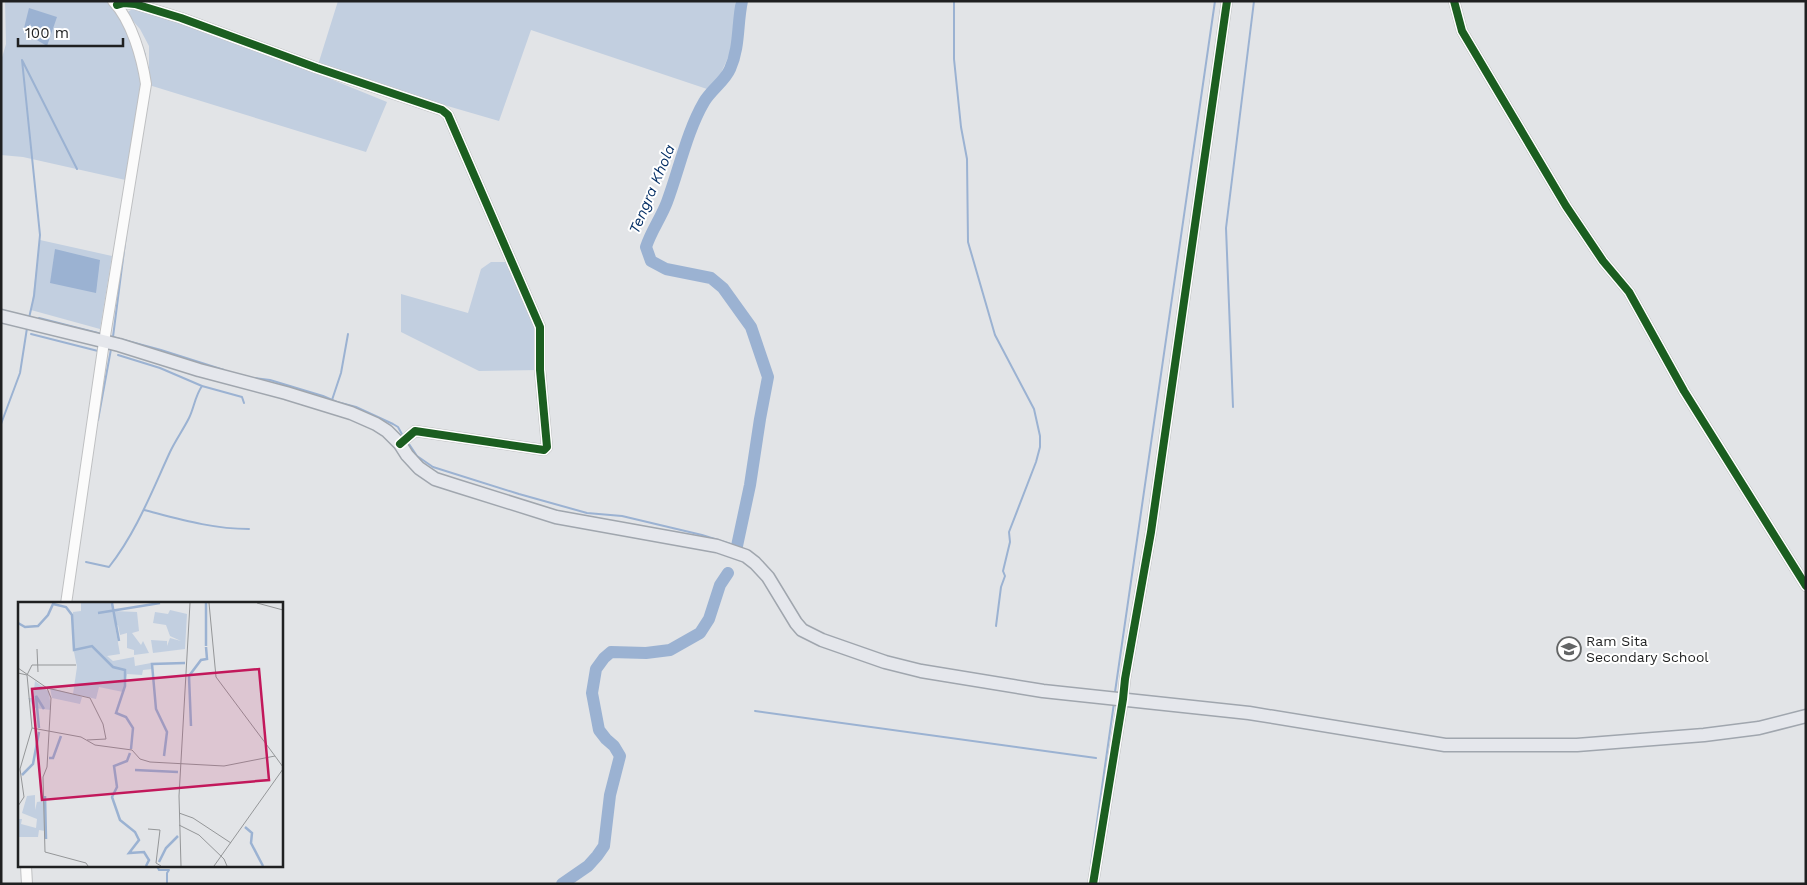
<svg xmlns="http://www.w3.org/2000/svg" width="1807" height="885" viewBox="0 0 1807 885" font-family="'Work Sans',sans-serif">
<rect width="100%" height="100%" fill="#e2e4e7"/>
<g fill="#c2cfe0">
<polygon points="5,1 112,1 134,38 144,97 130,181 23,157 1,155 1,61 6,44"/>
<polygon points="338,1 735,1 738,35 713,91 531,30 499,121 317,68"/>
<polygon points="139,5 250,46 387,102 366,152 149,85 149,46 140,29 126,13"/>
<polygon points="40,240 112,256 100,329 31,310"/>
<polygon points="491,262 512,262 540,327 540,370 479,371 401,332 401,294 468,313 481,269"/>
</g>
<g fill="#9bb2d2">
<polygon points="29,8 57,17 47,46 23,32"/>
<polygon points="55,249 100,260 96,293 50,283"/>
</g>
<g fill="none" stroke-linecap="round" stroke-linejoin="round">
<g stroke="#9bb2d2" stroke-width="2">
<polyline points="954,1 954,59 961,127 967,159 968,242 995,335 1034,409 1040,436 1040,447 1036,462 1009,532 1010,542 1003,571 1005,576 1001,587 996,626"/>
<polyline points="140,41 145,55"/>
<polyline points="29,318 34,296 40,235 22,60 77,169"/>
<polyline points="39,318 102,334"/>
<polyline points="31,334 98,351"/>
<polyline points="109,336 161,350 224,370"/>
<polyline points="113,337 126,235"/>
<polyline points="118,355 160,368 202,386 242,397 244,403"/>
<polyline points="253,378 270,380 323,396 337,402 356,407 393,424 398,427 403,436"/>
<polyline points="332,400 341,373 348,334"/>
<polyline points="1233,407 1226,228 1254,1"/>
<polyline points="98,420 111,349"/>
<polyline points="1,424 20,373 27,328"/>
<polyline points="409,444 417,456 433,467 519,494 587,513 622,516 702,535 737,546"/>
<path d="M144,510C179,519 212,529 249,529"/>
<path d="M86,562L109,567C136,533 152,491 170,452C175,441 183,430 189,418C194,408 195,396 202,386"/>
<polyline points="1115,692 1215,1"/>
<polyline points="755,711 1096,758"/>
<polyline points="1091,864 1114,703"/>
<polyline points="31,866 31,874"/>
<polyline points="157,866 159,870 169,870 167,873 167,884"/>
</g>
<g stroke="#9bb2d2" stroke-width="12">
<path d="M737,546L750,485L760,419L768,377L751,327L723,288L711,278L666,269L651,261L646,247C651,231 661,218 667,202C679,170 687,131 704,102C711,90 725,81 730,69C740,47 737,24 742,1"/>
<polyline points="562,884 588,866 597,856 604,846 610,795 620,756 614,746 606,739 599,730 592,693 596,669 604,658 611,652 646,653 670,650 700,633 709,619 720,585 728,573"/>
</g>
<g stroke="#bfc0c2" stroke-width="12">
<g id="minor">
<polyline points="1454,1 1462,31 1566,206 1603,261 1629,292 1684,391 1806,586"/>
<polyline points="117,5 124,3 135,4 181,18 317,68 442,110 448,115 540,327 540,370 547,447 544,450 415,431 400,444"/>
<path d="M66,604L104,342L146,84C142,58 132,21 113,1"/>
<polyline points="26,866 27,884"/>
<polyline points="1093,884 1123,699 1125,679 1151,532 1227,1"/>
</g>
</g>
<g stroke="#a0a6ae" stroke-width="15">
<polyline id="major" points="1,316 119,345 199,370 286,393 351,413 376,424 387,431 400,444 407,455 419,468 435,479 457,486 556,517 717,546 746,556 755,563 768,577 796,623 802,630 822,640 885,662 921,671 1043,691 1249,713 1445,745 1577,745 1704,735 1759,728 1806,716"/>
</g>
<use href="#minor" stroke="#fbfbfb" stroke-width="10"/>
<use href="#major" stroke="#e5e7ec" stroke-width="12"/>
<g stroke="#fff" stroke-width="11">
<g id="cycleway">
<polyline points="1454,1 1462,31 1566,206 1603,261 1629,292 1684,391 1806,586"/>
<polyline points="117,5 124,3 135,4 181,18 317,68 442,110 448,115 540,327 540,370 547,447 544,450 415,431 400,444"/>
<polyline points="1093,884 1123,699 1125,679 1151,532 1227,1"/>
</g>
</g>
<use href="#cycleway" stroke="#1b5e20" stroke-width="8"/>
</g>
<defs>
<g id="school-ring" transform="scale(1.25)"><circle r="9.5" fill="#fff" stroke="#636566" stroke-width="1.5"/><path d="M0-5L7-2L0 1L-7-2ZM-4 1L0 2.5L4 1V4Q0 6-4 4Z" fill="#636566"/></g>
</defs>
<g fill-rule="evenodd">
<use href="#school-ring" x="1569" y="649"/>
</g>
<g text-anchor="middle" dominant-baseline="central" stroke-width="4" stroke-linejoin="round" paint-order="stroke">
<g font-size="14" fill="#1f2021" stroke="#fff" text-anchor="start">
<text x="1586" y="641">Ram Sita<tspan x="1586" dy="16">Secondary School</tspan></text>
</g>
<g font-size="15" font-style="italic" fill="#063066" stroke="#fff">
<text transform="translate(652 189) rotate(-67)">Tengra Khola</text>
</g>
</g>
<g transform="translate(18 602)">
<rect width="265" height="265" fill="#e2e4e7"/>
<path d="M63,1H93L96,9L119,10L121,29L114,31L123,43L125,39L131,51L116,53V48L109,46V31L102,33L100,23L97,24L102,52L89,54L95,59L116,55L117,64L133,61L134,67L125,68L124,73L109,72L105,90L81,85L78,97L56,92L64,95L62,102L34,96L32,86L55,92L59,65L55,45V10L63,9ZM152,8L169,12L167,47L135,51L133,38L149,39V44L152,36L163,39L152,34L148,23L135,21L137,10L150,12ZM17,79L31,90L33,108L16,106L10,96H15ZM17,193V208L19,200L26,199L27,229L21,228L20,235H0V217H4L3,222L18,226L19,217L4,211L9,194Z" fill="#c2cfe0"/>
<path fill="none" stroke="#9bb2d2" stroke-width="2.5" d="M94,1L101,39M188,1V44M80,11L142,1M0,21L7,25L20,24L30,13L35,2L48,5L54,13L56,48L74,44L95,65L107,68V84L98,111L108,115L115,126L113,147M173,124L171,74L183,58L189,57L188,45M21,126L18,94L26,107M112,151L109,159L96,164L99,185L94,195L102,218L117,230L121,238L111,251L126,250L131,258L128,264M146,154L149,130L138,107L134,62L167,61M31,156H35L43,134M117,168L160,170M4,173L15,162L21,130M27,194L28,237M227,225L234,231L233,241L245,264M141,260L148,246L160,234"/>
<path fill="none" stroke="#949698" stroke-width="1" d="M191,1L198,75L257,154M239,1L265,8M19,47L20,70M0,66L29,86L33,96L29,165L25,175L27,250L68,261L70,264M0,71L9,73L14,126L63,135L77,143L114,148L122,157L132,160L206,164L257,154L265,165M9,73L14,63H58M29,86L72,96L85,122L88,137L69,138M0,204L6,195L2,167L14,126M161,211L175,216L213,241M161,223L181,233L206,257L209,264M130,227L142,228L138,261L143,264M163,264L161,194L172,1M196,264L265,167"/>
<path fill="#c2185b" fill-opacity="0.15" stroke="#c2185b" stroke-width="2.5" d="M241,67L251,178L24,198L14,87Z"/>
<rect width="265" height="265" fill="none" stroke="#1f2021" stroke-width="2.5"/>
</g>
<rect width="1807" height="885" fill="none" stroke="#1f2021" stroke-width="5"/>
<path d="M18 38v8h105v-8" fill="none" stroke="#1f2021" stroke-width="2.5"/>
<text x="25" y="38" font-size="15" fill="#1f2021" stroke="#ffffff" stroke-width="4" paint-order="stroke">100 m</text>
</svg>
